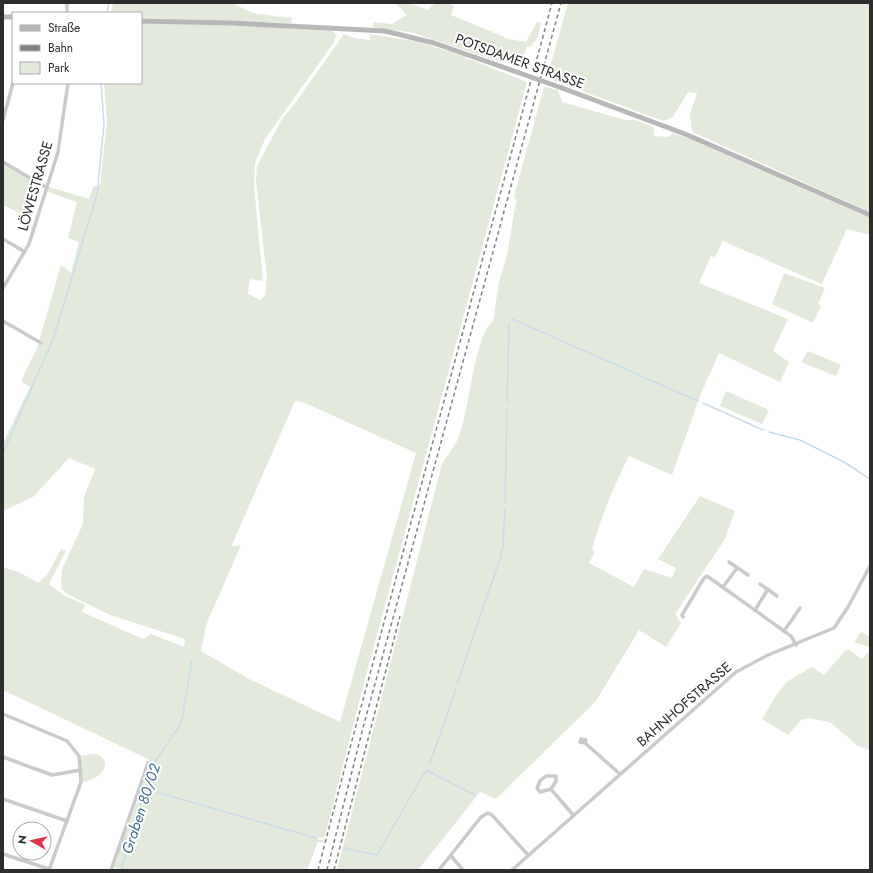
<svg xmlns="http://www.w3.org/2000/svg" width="873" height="873" viewBox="0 0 873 873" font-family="Jost,sans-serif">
<rect width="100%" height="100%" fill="#fff"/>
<g fill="#e3eadb" fill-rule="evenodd">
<polygon points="113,3 232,3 253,13 292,18 291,23 141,18 141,13 111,13"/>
<polygon points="396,3 409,3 428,10 435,3 446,3 454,6 451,15 509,39 526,42 537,22 541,22 538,37 530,47 527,46 525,52 516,62 500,62 414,33 373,27 373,22 392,24 407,15"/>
<polygon points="568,3 870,3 870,212 692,132 690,114 697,93 688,92 673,117 663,121 547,78"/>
<path d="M141,23L248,26L333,31L336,35L334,42L265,139L255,163L254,186L263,281L250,279L248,294L260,300L265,296L267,278L256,180L257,166L282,119L296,102L344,34L354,38L370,40L369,34L415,41L457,54L527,82L365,679L326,832L324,838L319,837C316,849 311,859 307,870H120L114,867V864L137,802L150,760L3,690V567L19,572L38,583L47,575L61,549L66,551L49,584L65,596L85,605L82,612L143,639L151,634L184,647L185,639L110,615L67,594L61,588L62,569L83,524L84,497L95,469L69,458L33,497L3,511V443L30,387L21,381L37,348L61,265L71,273L79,242L68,238L77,202L48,192L49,187L89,199L93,187L100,185L107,122L104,83H141ZM295,401L305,403L416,453L340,722L249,679L201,651L206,625L241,545L231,547Z"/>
<path d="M544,87L558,90L562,102L625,120H636L654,127V136L669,137L673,133L687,138L870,218V235L847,229L822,284L723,241L715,257L711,256L699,283L788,319L773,351L789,362L780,382L719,353L700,396L672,475L629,456C613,488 601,516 592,550L595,552L589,563L634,587L644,569L672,578L676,568L658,559L700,496L735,511L725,539L675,614L681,623L666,647L639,630L596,701L496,799L480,792L418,870H337L442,464C446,456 453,449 457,441C470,414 473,337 493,321L499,282L507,256L516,201L514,196Z"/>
<polygon points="3,162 31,179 23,215 3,205"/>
<polygon points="784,273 825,288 818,304 821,306 813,323 772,304"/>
<polygon points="808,351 841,365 836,376 801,362"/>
<polygon points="726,391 769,410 762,424 720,406"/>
<polygon points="861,632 870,637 870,647 854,642"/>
<polygon points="849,650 862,659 870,650 870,750 858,746 830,722 808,718 801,720 788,735 762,719 777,694 788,681 812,667 824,675 845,651"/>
<path d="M93,754C116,757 103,781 81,782L80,756Z"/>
</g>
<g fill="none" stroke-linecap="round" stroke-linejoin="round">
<g stroke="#c7dde9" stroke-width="1.5">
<polyline points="107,13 109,3"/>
<polyline points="512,319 698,401"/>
<polyline points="507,402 509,324"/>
<polyline points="703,403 763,430"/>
<polyline points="769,432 800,440 844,462 870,479"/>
<polyline points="3,453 54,337 97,194 104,124 101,83"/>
<polyline points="505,502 507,409"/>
<polyline points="457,684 501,556 503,545 505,509"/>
<polyline points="430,763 456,689"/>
<polyline points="146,789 316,838"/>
<polyline points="318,841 322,841"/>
<polyline points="344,848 353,850"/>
<polyline points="356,851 377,855 426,770 475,795"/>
<polyline points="121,870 153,765 180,725 182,719 192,660"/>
</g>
<g stroke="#cacaca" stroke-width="3.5">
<polyline points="67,13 67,3"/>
<polyline points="3,120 13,83"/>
<polyline points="3,162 47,188"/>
<polyline points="3,239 25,252"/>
<polyline points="3,288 29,244 58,152 68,83"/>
<polyline points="3,321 41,343"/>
<polyline points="729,562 748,575"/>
<polyline points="760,584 777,596"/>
<polyline points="723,587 737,568"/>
<polyline points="755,610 768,589"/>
<polyline points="683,617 682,615 704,578 707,576 791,636 796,645"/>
<polyline points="784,631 800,608"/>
<polyline points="3,714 67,741 79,756 81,782 49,870"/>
<polyline points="585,743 580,742 581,739 586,740 585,743 620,774"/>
<polyline points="3,757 52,775 81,770"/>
<polyline points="551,789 540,792 537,788 540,781 546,776 556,776 556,781 551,789 573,815"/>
<polyline points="3,799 67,821"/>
<polyline points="3,854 49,869"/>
<polyline points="451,856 463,870"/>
<polyline points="111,870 148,763"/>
<polyline points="439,870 481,817 488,813 492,815 528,855"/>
<polyline points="512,870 736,672 768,655 834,628 848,607 870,566"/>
</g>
<g stroke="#b7b7b7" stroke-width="5">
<polyline points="3,17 13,17"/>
<polyline points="141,21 230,23 385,31 434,43 511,70"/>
<polyline points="562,88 685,134 870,215"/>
</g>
<g stroke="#828282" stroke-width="1.5" stroke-dasharray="4 3" stroke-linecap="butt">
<polyline points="318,870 351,744 552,3"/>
<polyline points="327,870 364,724 561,3"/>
<polyline points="334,870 400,616"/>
</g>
<polyline stroke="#b7b7b7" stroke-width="5" points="511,70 562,88"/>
</g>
<g text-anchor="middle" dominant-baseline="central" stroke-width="4" stroke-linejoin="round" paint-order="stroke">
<g font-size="14" fill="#2d2d2d" stroke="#fff">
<text transform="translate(520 61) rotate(20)">POTSDAMER STRASSE</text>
<text transform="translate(35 186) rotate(-74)">LÖWESTRASSE</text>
<text transform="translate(684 704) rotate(-41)">BAHNHOFSTRASSE</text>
</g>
<g font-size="15" font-style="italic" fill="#3f708b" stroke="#fff">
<text transform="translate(141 809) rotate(-72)">Graben 80/02</text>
</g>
</g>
<rect width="873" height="873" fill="none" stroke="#2d2d2d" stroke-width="8"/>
<rect x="12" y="12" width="130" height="72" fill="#ffffff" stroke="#ababab"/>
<rect x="20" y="25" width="20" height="6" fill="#b7b7b7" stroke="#ababab"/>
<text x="48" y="32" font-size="12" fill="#2d2d2d">Straße</text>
<rect x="20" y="45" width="20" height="6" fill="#828282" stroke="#ababab"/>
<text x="48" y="52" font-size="12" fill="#2d2d2d">Bahn</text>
<rect x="20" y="62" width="20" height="12" fill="#e3eadb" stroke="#ababab"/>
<text x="48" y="72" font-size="12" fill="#2d2d2d">Park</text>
<g transform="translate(32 841) rotate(278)"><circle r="19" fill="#ffffff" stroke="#ababab"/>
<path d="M0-3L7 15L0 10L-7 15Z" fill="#dd3649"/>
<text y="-6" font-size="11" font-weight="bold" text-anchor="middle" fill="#2d2d2d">N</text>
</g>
</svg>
